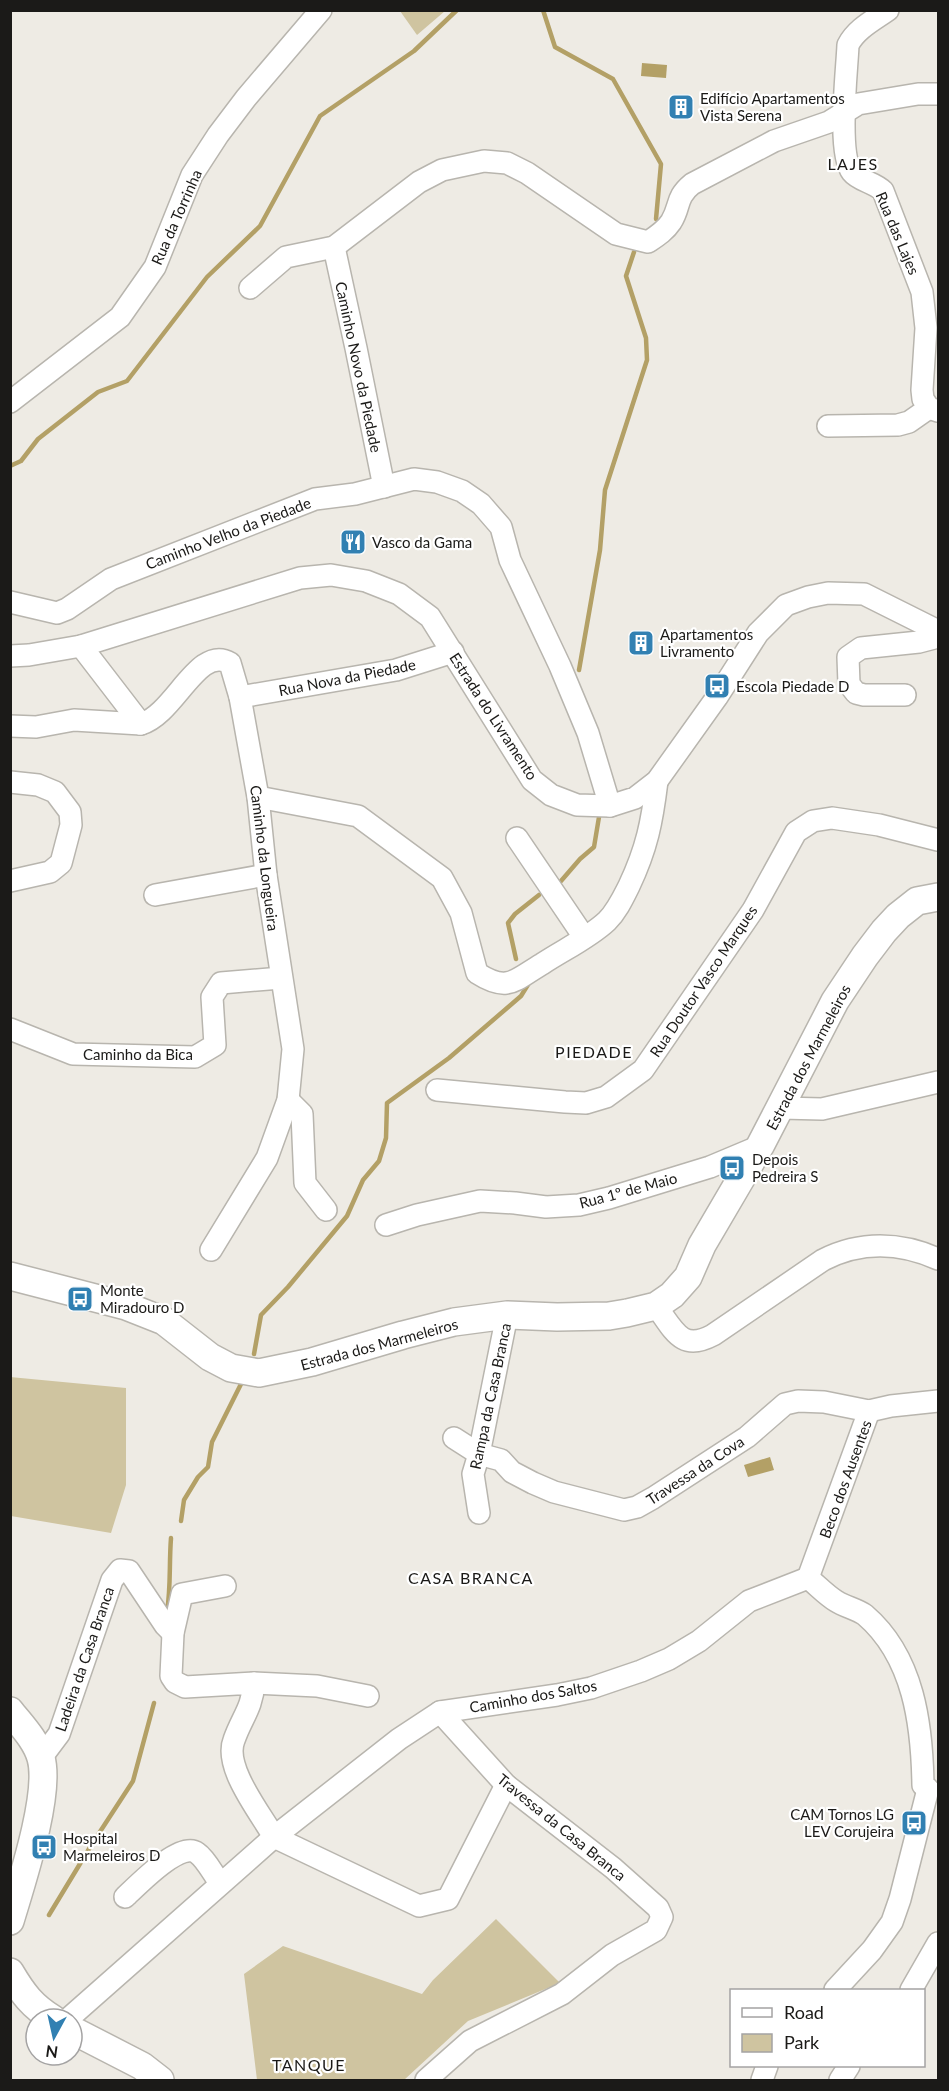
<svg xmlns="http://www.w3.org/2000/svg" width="949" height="2091" viewBox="0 0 949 2091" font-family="Lato,sans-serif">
<rect width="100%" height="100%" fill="#eeebe4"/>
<g fill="#cfc4a0">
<polygon points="400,11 445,11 417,35"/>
<polygon points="10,1377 126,1388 126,1485 111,1533 11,1516"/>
<polygon points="496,1919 560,1983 468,2021 404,2080 257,2080 244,1974 283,1946 422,1994 433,1980"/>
</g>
<g fill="#b3a066">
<polygon points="642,63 667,65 666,78 641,76"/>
<polygon points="770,1457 774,1470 748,1477 744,1465"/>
</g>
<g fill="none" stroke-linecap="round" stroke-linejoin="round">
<g stroke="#b3a066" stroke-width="4.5">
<polyline points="543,10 555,47 613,79 661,164 656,219"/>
<polyline points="10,466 21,461 38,439 98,392 127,381 207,277 260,226 320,116 414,51 457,10"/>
<polyline points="579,670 600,550 605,490 647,360 646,338 626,276 634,252"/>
<polyline points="561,881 580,859 594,847 600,811"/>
<polyline points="516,959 508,923 515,914 539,895"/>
<polyline points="254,1354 261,1315 288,1287 347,1216 363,1180 379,1161 386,1138 387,1103 449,1058 521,996 529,983"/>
<polyline points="181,1521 184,1500 198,1477 208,1467 212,1442 241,1384"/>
<path d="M167,1612C171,1587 169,1564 171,1538"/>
<polyline points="49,1915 92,1844 133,1781 154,1703"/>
</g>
<g stroke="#b8b5ae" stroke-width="24">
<g id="minor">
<path d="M888,10C874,20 856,29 848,45C847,71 837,153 852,172C859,181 874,182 883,191L922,292L926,328L922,390L923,399L929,408L938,411"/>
<polyline points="334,247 356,348 384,487"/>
<path d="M250,288L286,257L334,247L419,182L442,170L484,161L507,163L527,173L616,234L648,242C657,236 665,231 671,222C681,206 675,198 692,184L774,141L829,122L858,104L918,94H938"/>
<polyline points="10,402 120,317 155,267 192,175 218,135 246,98 321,10"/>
<polyline points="828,426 898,425 909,422 929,408"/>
<polyline points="10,602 57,613 67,609 111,579 315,499 355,494 414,479 437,482 462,491 481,504 501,527 510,560 560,666 588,733 610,806"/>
<path d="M81,646L141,724C175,714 198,644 230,663L240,697L258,797L266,875L293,1049L288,1100L267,1158L211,1250"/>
<polyline points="10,656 29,655 81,646 300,578 331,575 366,581 399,594 430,617 532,780 551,795 577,805 610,806 635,798 657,781 717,697 758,633 786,605 808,597 828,593 864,594 938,631"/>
<polyline points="905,695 864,695 856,693 849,684 848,657 861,648 919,642 938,637"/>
<polyline points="240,697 396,670 453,652"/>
<polyline points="10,726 36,727 74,720 141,724"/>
<polyline points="10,782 38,785 55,792 70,812 71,825 61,863 50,872 10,881"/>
<path d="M258,797L358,816L442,878L461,913L477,973C508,993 515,980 542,964C563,950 589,938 607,921C617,911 623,898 629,886C647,848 652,822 657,781"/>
<polyline points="517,838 584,937"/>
<polyline points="155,895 266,875"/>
<polyline points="10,1029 73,1054 195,1057 215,1045 212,997 221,983 281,978"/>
<polyline points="437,1090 565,1102 586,1103 606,1097 643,1070 753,910 796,832 813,821 832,818 879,825 938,840"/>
<polyline points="288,1100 302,1114 305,1183 326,1210"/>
<polyline points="781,1108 822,1109 938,1082"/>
<polyline points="386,1225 417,1215 480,1201 515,1203 546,1207 579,1205 609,1198 710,1167 760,1146"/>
<path d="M656,1306C674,1330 681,1352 713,1335L823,1260C860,1241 900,1242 938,1259"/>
<polyline points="454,1438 479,1454 501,1460 512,1472 533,1483 554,1492 624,1510 637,1507 653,1498 747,1437 785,1404 798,1401 824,1402 869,1411 891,1406 938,1401"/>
<polyline points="479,1513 473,1474 479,1454 507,1315"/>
<polyline points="808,1578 869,1411"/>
<path d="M225,1586L182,1594L173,1633L171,1676L175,1682L185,1687L254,1683C252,1709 242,1717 234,1740C223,1767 261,1814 274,1837"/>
<polyline points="254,1683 317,1686 368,1696"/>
<polyline points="41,1758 59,1734 112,1580 120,1570 129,1571 165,1625 173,1633"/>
<polyline points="274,1837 419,1906 448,1899 506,1785"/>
<path d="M125,1897C138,1885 181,1840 197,1853C206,1859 213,1874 220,1883"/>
<polyline points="835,1990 872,1950 892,1922 900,1899 928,1789"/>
<polyline points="911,1990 938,1943"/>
<path d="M68,2019L274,1837L399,1739L440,1712L557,1695L591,1688L641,1671L669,1659L699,1641L749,1601L808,1578C817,1585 826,1595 836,1601C845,1607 857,1609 865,1615C914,1657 922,1725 923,1785L928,1789"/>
<polyline points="426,2080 470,2041 562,1994 612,1955 656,1930 662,1917 658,1908 613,1868 506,1785 440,1712"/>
<polyline points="762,2080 767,2066"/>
<polyline points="840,2080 849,2066"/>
</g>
</g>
<g stroke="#b8b5ae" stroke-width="30">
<g id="major">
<polyline points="10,1276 126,1306 164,1321 210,1357 231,1368 259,1373 312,1362 403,1335 454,1322 507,1315 557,1317 609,1316 627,1313 656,1306 672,1295 688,1277 702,1245 760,1146 835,1001 865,956 884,931 898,916 917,901 938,897"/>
<path d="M10,1711C21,1725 36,1740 41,1758C51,1794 21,1884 10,1921"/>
<path d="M10,1972C23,1994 32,2006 53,2019"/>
<polyline points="72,2030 142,2066 160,2080"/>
</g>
</g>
<use href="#minor" stroke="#fff" stroke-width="21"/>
<use href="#major" stroke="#fff" stroke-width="27"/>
</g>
<defs>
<g id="building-square" transform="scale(1.35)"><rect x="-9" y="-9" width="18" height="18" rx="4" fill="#3180b2" stroke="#fff"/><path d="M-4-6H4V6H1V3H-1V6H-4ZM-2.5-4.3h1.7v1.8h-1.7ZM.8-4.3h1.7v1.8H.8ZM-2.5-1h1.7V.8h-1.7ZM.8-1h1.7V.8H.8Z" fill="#fff"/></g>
<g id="restaurant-square" transform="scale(1.35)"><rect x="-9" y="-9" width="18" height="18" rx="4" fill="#3180b2" stroke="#fff"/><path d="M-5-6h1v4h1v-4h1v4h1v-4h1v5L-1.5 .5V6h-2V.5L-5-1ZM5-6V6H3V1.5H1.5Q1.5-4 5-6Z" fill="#fff"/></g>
<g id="bus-square" transform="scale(1.35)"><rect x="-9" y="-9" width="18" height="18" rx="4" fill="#3180b2" stroke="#fff"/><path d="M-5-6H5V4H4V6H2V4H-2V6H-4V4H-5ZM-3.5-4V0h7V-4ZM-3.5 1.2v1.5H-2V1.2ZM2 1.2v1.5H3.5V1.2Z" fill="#fff"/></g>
</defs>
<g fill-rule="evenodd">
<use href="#building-square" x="681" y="107"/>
<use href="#restaurant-square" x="353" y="542"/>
<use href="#building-square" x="641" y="643"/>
<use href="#bus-square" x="717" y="686"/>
<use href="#bus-square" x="732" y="1168"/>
<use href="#bus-square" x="80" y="1299"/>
<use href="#bus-square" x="914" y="1823"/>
<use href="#bus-square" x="44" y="1847"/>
</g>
<g text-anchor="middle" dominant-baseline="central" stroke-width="4.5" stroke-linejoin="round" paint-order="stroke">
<g font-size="15" fill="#1b1a18" stroke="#fff" text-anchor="start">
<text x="700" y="98">Edifício Apartamentos<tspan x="700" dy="17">Vista Serena</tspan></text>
<text x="372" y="542">Vasco da Gama</text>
<text x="660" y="634">Apartamentos<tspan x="660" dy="17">Livramento</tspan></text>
<text x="736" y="686">Escola Piedade D</text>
<text x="752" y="1159">Depois<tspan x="752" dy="17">Pedreira S</tspan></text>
<text x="100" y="1290">Monte<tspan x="100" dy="17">Miradouro D</tspan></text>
<text x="894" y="1814" text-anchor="end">CAM Tornos LG<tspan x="894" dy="17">LEV Corujeira</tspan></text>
<text x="63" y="1838">Hospital<tspan x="63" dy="17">Marmeleiros D</tspan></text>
</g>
<g font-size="15" fill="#1b1a18" stroke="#fff">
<text transform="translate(176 217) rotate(-66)">Rua da Torrinha</text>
<text transform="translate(898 233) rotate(67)">Rua das Lajes</text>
<text transform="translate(359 367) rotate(78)">Caminho Novo da Piedade</text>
<text transform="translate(228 533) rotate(-21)">Caminho Velho da Piedade</text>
<text transform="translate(347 677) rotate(-11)">Rua Nova da Piedade</text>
<text transform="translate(494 716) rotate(57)">Estrada do Livramento</text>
<text transform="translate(265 858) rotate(83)">Caminho da Longueira</text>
<text transform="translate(703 981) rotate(-56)">Rua Doutor Vasco Marques</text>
<text x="138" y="1054">Caminho da Bica</text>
<text transform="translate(808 1057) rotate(-62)">Estrada dos Marmeleiros</text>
<text transform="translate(628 1190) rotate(-15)">Rua 1º de Maio</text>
<text transform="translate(379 1344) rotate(-15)">Estrada dos Marmeleiros</text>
<text transform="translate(490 1396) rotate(-78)">Rampa da Casa Branca</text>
<text transform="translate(695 1470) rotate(-33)">Travessa da Cova</text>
<text transform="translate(845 1479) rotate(-70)">Beco dos Ausentes</text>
<text transform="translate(84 1659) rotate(-71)">Ladeira da Casa Branca</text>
<text transform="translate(533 1696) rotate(-10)">Caminho dos Saltos</text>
<text transform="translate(562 1827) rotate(39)">Travessa da Casa Branca</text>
</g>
<g font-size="16" letter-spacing="1.5" fill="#1b1a18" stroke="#fff">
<text x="853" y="163">LAJES</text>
<text x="594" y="1051">PIEDADE</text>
<text x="471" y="1577">CASA BRANCA</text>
<text x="309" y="2064">TANQUE</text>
</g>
</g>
<rect width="949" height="2091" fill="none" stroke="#1b1a18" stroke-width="24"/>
<rect x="730" y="1989" width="195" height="78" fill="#ffffff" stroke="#a4a3a3" stroke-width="1.5"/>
<rect x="742" y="2008" width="30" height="9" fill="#ffffff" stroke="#a4a3a3" stroke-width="1.5"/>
<text x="784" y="2019" font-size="18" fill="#1b1a18">Road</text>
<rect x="742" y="2034" width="30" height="18" fill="#cfc4a0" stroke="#a4a3a3" stroke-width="1.5"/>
<text x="784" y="2049" font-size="18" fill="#1b1a18">Park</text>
<g transform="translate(54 2037) rotate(188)"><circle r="28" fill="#ffffff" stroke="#a4a3a3" stroke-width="1.5"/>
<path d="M0-4.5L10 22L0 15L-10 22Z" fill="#3180b2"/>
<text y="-9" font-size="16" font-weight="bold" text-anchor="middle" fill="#1b1a18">N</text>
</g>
</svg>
